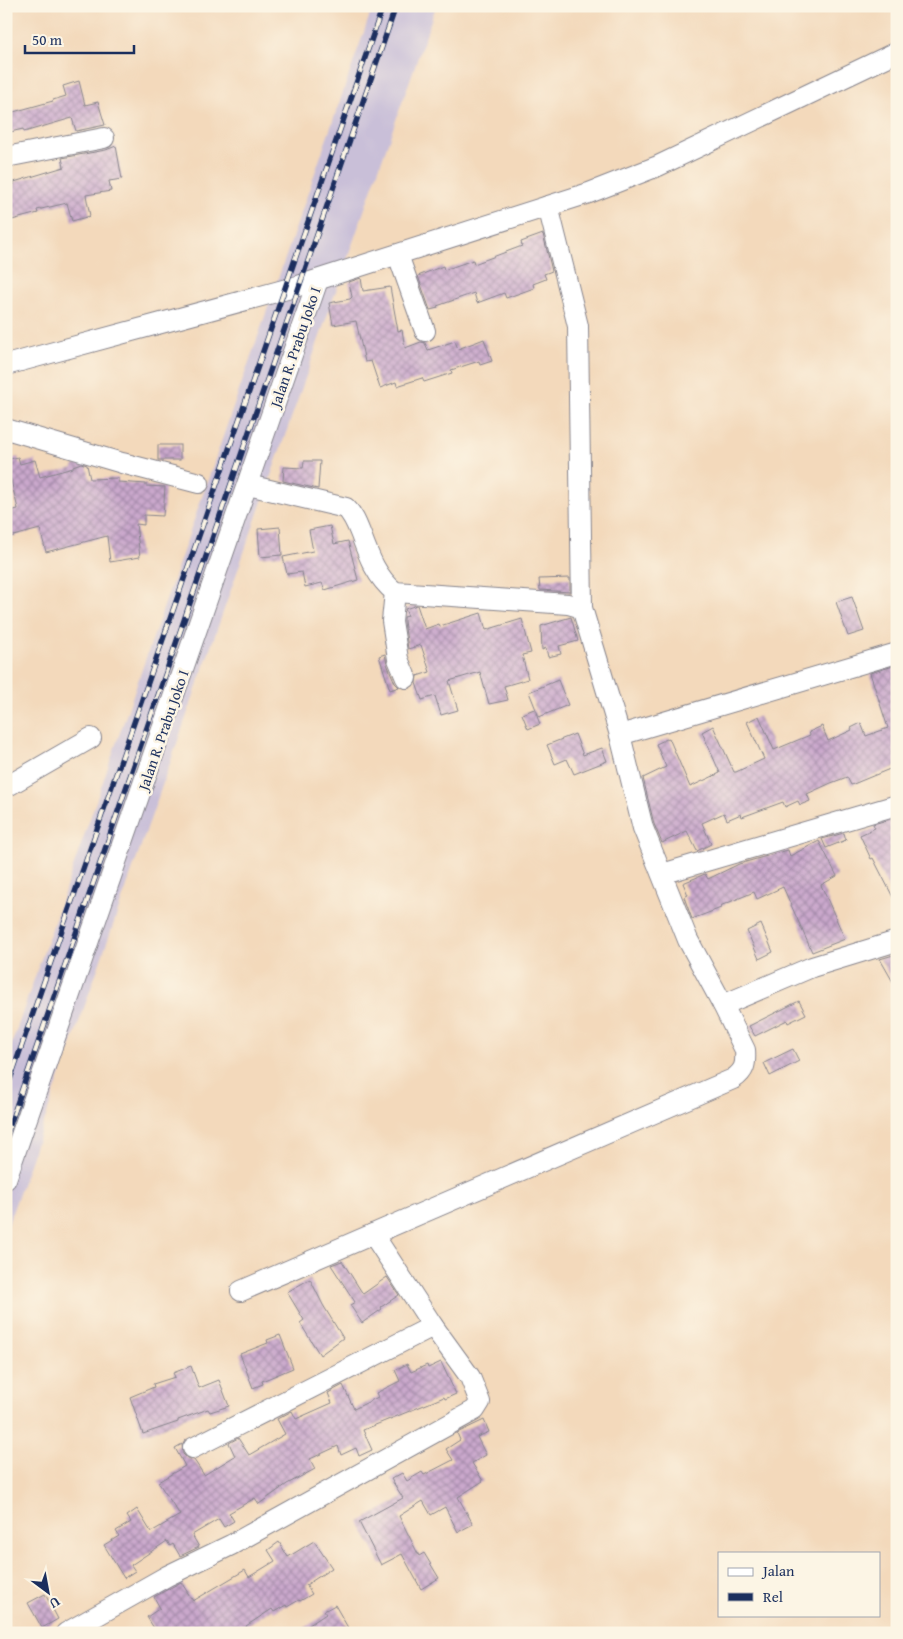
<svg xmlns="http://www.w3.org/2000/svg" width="903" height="1639" viewBox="0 0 903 1639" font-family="'Gentium Book Plus',serif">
<defs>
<pattern id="building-cross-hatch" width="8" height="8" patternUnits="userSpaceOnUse" patternTransform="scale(1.25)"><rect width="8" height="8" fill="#caa8cc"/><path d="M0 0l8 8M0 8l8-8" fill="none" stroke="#a389a9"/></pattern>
</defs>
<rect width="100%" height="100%" fill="#fcf5e5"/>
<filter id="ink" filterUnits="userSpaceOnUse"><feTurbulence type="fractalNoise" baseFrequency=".02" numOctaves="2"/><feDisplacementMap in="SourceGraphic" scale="10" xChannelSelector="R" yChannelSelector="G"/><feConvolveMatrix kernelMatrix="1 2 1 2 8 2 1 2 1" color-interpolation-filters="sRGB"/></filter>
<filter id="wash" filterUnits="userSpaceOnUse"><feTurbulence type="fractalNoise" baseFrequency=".0096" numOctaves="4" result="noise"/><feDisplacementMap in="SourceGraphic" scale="20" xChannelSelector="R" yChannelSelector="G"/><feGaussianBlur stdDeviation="1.12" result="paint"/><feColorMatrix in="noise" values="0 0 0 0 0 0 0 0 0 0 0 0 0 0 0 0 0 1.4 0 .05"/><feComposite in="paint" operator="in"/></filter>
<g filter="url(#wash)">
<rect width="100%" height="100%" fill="#f3d9bb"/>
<polygon fill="#c9bfd8" points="373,6 436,6 6,1230 6,1060"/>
<g id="blocks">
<g fill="url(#building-cross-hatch)">
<polygon points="79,81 85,105 98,102 105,125 76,131 72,118 24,132 23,129 6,133 6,114 53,101 53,100 66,96 63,86"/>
<polygon points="116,146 122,179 109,181 111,191 86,195 90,216 72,221 67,203 37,210 38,213 12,220 6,198 6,187 14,185 14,182 64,167 62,158 106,150"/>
<polygon points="543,234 552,271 544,274 546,279 533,284 534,288 506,298 504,293 477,303 474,293 437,306 438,308 430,310 418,276 443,266 444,270 473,260 474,264 522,246 521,242"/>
<polygon points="361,278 363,291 390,287 398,331 402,330 405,348 421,342 425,343 428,350 455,341 458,349 484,339 492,361 480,365 479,361 451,370 452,373 424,382 422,378 397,386 396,382 380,388 371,361 365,362 356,321 333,325 329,303 350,299 352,297 349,282"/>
<rect x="158" y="445" width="22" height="15"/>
<polygon points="18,457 20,464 35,460 40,477 73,468 73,466 81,463 87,465 90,479 118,478 118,482 146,484 146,486 165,487 163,516 144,515 144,525 136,524 140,557 110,562 107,536 46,552 40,529 6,538 6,512 18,509 6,460"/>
<polygon points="304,461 320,461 318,489 283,481 284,467 303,468"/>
<polygon points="330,526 334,544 348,541 358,580 325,590 322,583 305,587 302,572 287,574 283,557 313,551 309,530"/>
<polygon points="280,527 282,555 260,557 258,529"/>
<polygon points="570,578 570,592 540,590 539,579"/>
<polygon points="852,597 864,631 848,636 836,602"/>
<polygon points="417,605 425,629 439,624 440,626 481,613 486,630 522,619 531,653 522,655 528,679 504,686 508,700 489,704 480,672 449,681 458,710 441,715 435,696 422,700 416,683 417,676 430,672 421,645 408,649 404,621 404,617 408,616 405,609"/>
<polygon points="571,617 578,641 559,646 561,654 548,657 546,648 542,650 541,626"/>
<polygon points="385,654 387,664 395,683 399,687 390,690 379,656"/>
<polygon points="897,665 897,766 851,785 847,777 831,783 807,794 810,801 800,805 798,801 785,807 783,802 742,817 741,814 727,820 724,813 702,823 711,844 697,851 687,831 662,843 654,824 643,778 666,767 656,744 669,738 690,787 720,773 702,732 713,726 734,772 736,772 764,759 747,722 759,716 774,750 810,735 809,732 822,726 828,741 852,730 851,728 861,723 866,736 888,728 870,673"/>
<polygon points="558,680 568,705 539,717 529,692"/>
<polygon points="534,709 540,724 528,729 522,714"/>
<polygon points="575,734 583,755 602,748 607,761 574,774 567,759 555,764 547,745"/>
<polygon points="891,819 897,831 897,905 873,858 871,859 860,835 875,828 873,824"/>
<polygon points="844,833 846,840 826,848 822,839"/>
<polygon points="819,841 837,876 821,885 845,939 812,952 783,887 757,899 754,892 720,906 721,908 692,919 684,897 688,895 683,883 705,874 708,879 739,864 788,850 790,856"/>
<polygon points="761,924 773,952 759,959 747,931"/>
<polygon points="897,954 897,989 880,959"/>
<polygon points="799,1001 806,1014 788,1023 787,1020 755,1036 749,1026"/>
<polygon points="793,1049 799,1061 770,1076 764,1063"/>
<polygon points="342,1261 363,1294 387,1277 399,1295 381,1307 382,1309 362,1323 350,1305 355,1302 331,1265"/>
<polygon points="310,1279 323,1305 343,1338 320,1355 300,1323 304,1320 287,1292"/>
<polygon points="280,1335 293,1368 262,1381 263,1384 253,1388 240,1354 268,1343 267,1340"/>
<polygon points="441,1362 456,1394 445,1399 444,1397 363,1430 372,1450 359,1456 356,1448 341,1455 338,1446 310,1459 315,1469 287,1484 259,1504 255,1498 229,1513 234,1521 224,1527 219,1519 192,1535 199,1547 180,1556 173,1544 170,1546 167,1541 131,1565 135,1571 124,1578 104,1545 119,1536 116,1531 131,1522 127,1516 137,1509 151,1532 180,1515 158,1482 185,1466 175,1448 182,1444 183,1454 187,1458 194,1460 204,1475 235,1456 229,1443 238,1438 249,1455 285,1434 277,1419 292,1411 296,1419 332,1403 328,1393 343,1385 354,1409 378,1397 376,1393 400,1381 395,1370 407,1364 411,1372 427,1365 428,1368"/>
<polygon points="191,1366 199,1388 219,1380 229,1406 210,1412 208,1409 178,1420 178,1422 143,1434 130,1397 154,1387 153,1384 175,1377 173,1373"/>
<polygon points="484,1420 489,1432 477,1437 486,1455 472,1463 483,1481 458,1497 473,1524 458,1532 445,1507 431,1515 423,1501 399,1516 419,1556 424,1553 439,1578 421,1589 402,1554 381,1565 359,1522 403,1498 391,1479 402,1473 407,1481 422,1472 424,1475 453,1460 446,1449 460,1440 457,1433"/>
<polygon points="314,1541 332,1568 306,1585 312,1594 300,1601 299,1600 287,1607 286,1605 274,1612 272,1609 246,1626 250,1633 157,1633 147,1617 160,1608 154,1597 181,1582 193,1601 245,1570 249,1577 275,1561 268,1550 279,1542 288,1557"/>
<polygon points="45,1594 58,1619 42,1628 28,1603"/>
<polygon points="335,1605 351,1633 297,1633 326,1614 324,1611"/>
</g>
</g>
</g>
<g filter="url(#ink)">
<use href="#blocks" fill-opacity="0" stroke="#87848c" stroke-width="1"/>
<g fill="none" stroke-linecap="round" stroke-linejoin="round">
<g stroke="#87848c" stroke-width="22">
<g id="minor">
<polyline points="6,157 104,138"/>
<polyline points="548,206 578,326 582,608"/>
<polyline points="398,255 425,331"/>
<polyline points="6,365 298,286 589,193 658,166 897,52"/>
<polyline points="6,429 122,463 199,483"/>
<polyline points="395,592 392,621 398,659 406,678"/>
<polyline points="620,735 897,653"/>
<polyline points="6,787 91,738"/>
<polyline points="662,874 897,805"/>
<polyline points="723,1005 812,967 897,941"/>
<polyline points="6,1179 318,280"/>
<path d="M241,1291L733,1079C745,1071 746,1064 745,1050L723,1005L688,940L643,828L620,735L582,608L568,604L395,592C377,578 369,557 361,535C357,525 354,516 346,508L248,485"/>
<polyline points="193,1448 433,1326"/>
<polyline points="66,1633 167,1576 231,1545 475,1410 480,1402 470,1377 433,1326 373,1234"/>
</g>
</g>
<use href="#minor" stroke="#fff" stroke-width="20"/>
<g stroke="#1b2f5e" stroke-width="5.5">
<g id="rail">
<polyline points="6,1091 383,6"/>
<polyline points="6,1136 396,6"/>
</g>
</g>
<use href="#rail" stroke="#fcf5e5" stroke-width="4" stroke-dasharray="11" stroke-linecap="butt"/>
</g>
</g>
<g text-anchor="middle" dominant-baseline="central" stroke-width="5" stroke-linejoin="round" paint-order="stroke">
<g font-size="15" fill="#1b2f5e" stroke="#fcf5e5">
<text transform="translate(295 347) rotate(-71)">Jalan R. Prabu Joko I</text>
<text transform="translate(163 730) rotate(-71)">Jalan R. Prabu Joko I</text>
</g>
</g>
<rect width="903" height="1639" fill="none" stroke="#fcf5e5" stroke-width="25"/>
<rect x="718" y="1552" width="162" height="65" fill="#fcf5e5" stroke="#a2a6af"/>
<rect x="728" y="1568" width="25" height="8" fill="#ffffff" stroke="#a2a6af"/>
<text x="763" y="1576" font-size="15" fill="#1b2f5e">Jalan</text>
<rect x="728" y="1593" width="25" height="8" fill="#1b2f5e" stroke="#a2a6af"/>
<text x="763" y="1602" font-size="15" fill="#1b2f5e">Rel</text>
<g transform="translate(48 1592) rotate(148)" stroke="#fcf5e5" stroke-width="4" paint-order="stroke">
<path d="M0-4L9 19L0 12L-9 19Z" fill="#1b2f5e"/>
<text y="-8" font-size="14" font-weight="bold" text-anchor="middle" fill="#1b2f5e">U</text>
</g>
<path d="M25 45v8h109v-8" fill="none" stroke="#1b2f5e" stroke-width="2.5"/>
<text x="32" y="45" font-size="15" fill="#1b2f5e" stroke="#fcf5e5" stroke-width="4" paint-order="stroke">50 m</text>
</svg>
